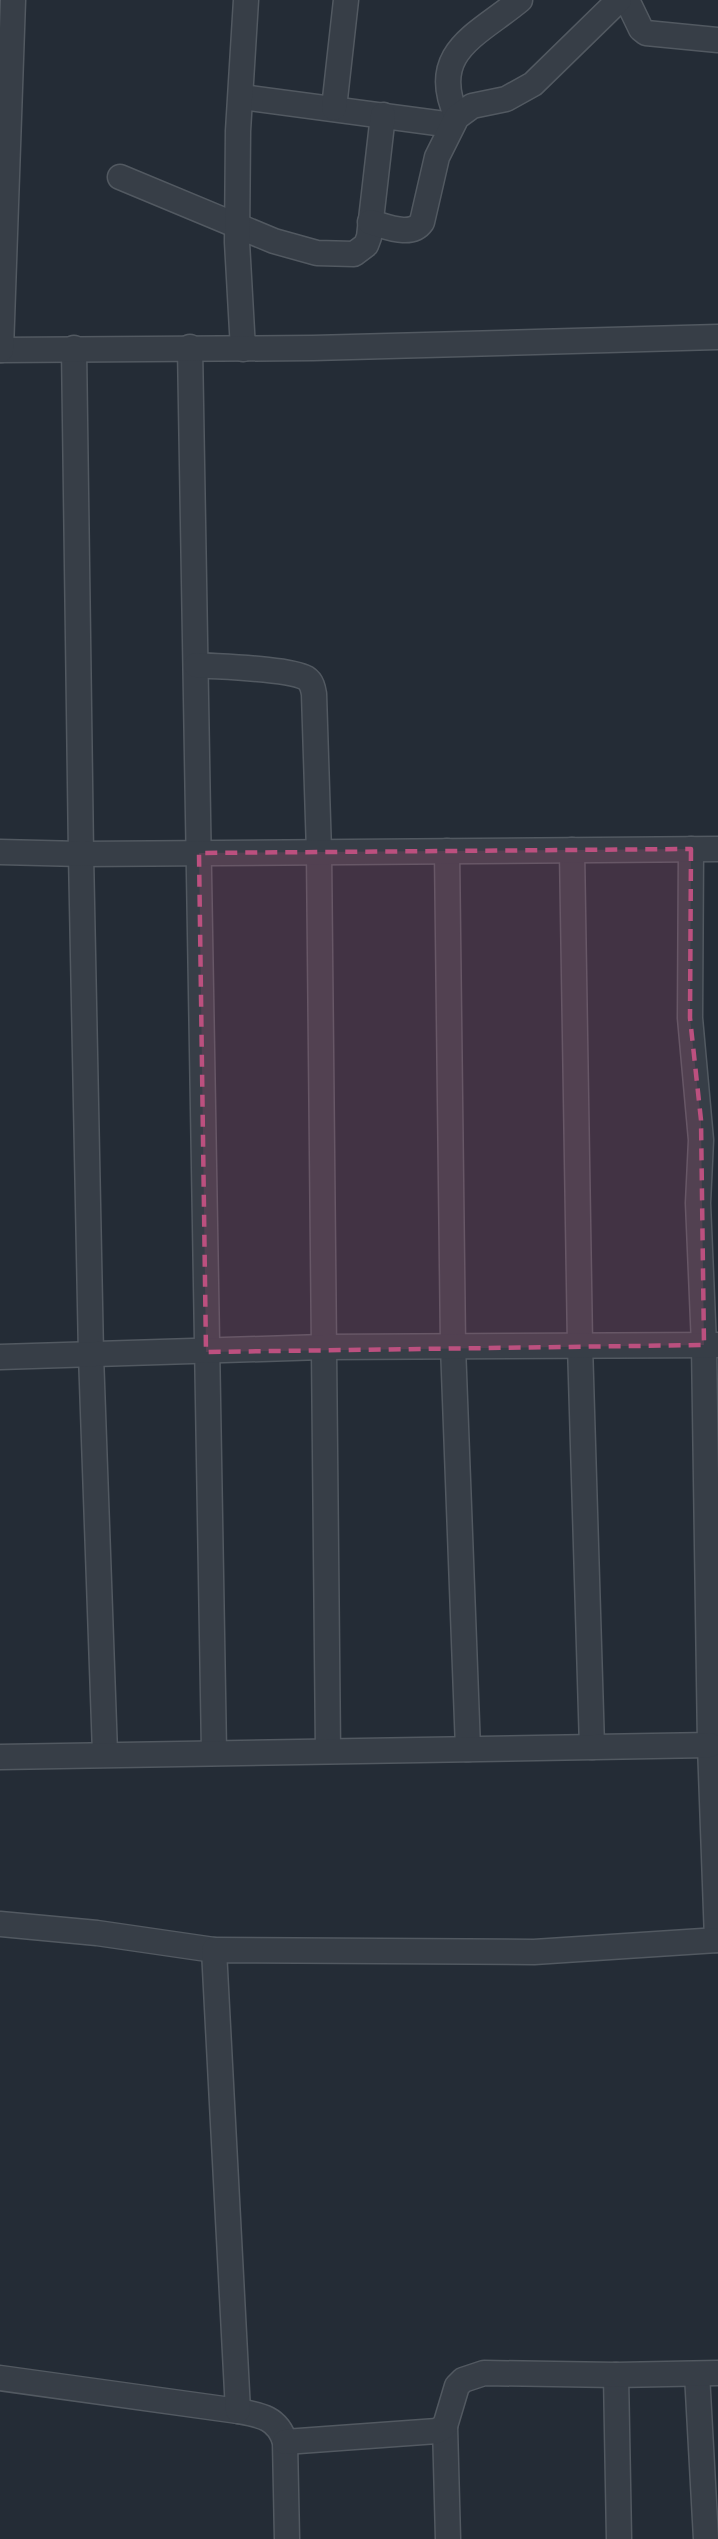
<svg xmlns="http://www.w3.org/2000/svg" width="718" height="2539" viewBox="0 0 718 2539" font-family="Barlow,sans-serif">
<rect width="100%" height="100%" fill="#242c36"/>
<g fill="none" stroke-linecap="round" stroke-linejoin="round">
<g stroke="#525961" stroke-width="27">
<g id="street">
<polyline points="627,0 641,29 646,33 718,40"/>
<polyline points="242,97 452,125"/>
<polyline points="334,108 346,0"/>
<path d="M457,117C427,52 478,35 520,0"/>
<polyline points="120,177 274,241 317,253 354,254 366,245 369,237 383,115"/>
<path d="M370,222C386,226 411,238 422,222L437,157L457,117L472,106L506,99L533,84L619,0"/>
<polyline points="190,347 214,1752"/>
<polyline points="74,348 81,854 91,1355 105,1753"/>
<polyline points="243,349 237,242 238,131 246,0"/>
<polyline points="0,350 313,348 718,337"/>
<polyline points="1,350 13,0"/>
<path d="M196,665C220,667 288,668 306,678C312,682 313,688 314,694L319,852L328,1751"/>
<polyline points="691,849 690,1018 701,1140 698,1203 704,1345 710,1745 717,1940"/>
<polyline points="572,850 580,1345 592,1747"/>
<polyline points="447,851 453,1346 468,1749"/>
<polyline points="0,852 81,854 718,849"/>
<polyline points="0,1357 323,1347 718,1345"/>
<polyline points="0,1757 710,1745"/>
<polyline points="0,1924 97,1933 214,1950"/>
<polyline points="697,2374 706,2539"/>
<polyline points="616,2375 619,2539"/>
<path d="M0,2378L238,2411C261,2415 278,2418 285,2442L287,2539"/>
<polyline points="238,2411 214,1950 534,1952 718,1940"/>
<polyline points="445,2426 448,2539"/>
<polyline points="285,2442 437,2431 445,2426 457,2386 463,2380 484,2373 616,2375 718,2373"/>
</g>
</g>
<use href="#street" stroke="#373e47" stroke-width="24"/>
</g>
<path fill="#bc507f" fill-opacity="0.2" stroke="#bc507f" stroke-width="4.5" stroke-dasharray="12 8" stroke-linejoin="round" d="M691,849L690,1018L701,1120L704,1345L206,1352L199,853Z"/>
</svg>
